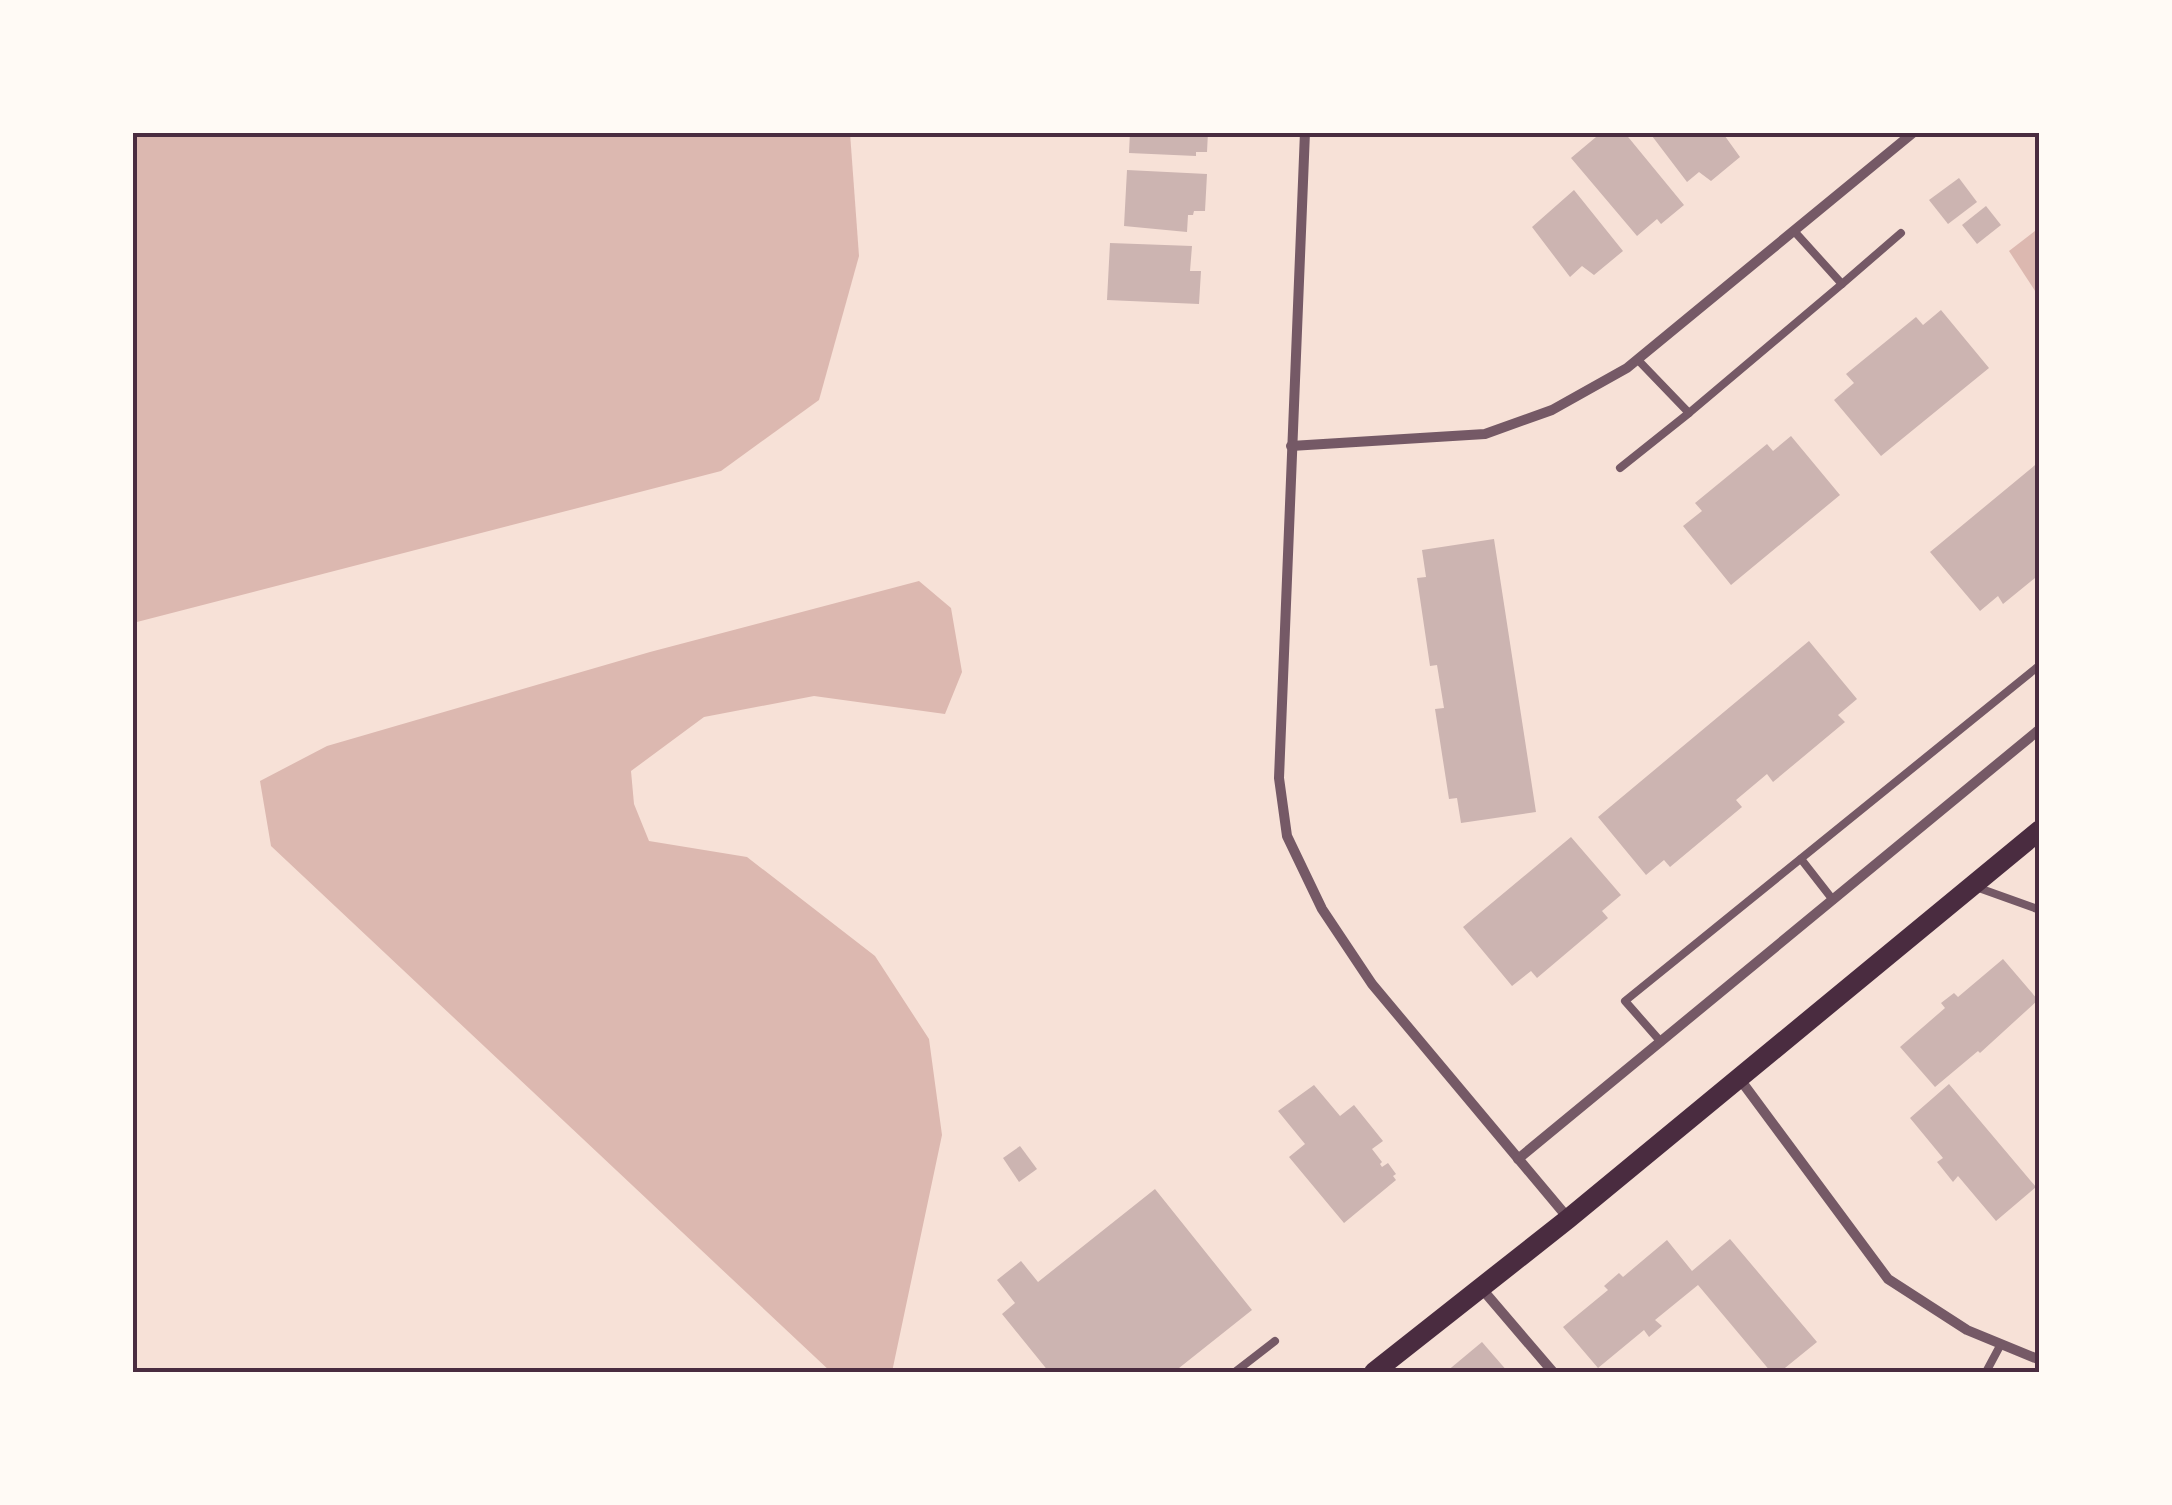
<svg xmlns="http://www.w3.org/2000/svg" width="2172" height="1505" viewBox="0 0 2172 1505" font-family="Inter,sans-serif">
<rect width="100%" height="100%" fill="#f7e1d7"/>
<g fill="#dcb8b0">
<polygon points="133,132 850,133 859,256 819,400 721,471 133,623"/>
<polygon points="2039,228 2040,228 2039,297 2009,251"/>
<polygon points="919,581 951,608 962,672 945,714 814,696 704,717 631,771 634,804 649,841 747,857 875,956 929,1039 942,1135 892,1372 831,1372 271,846 260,781 327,746 650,652"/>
</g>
<g fill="#ccb4b1">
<polygon points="1130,132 1208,132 1207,152 1196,152 1196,156 1129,153"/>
<polygon points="1602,132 1624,132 1684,205 1661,224 1657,219 1637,236 1571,158"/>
<polygon points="1649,132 1722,132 1740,157 1711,181 1699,172 1687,182"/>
<polygon points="1127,170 1207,174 1205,211 1194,211 1193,215 1188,215 1187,232 1124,226"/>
<polygon points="1959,178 1977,202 1948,224 1929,200"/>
<polygon points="1574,190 1623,251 1594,275 1582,266 1570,277 1532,227"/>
<polygon points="1986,206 2001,225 1977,244 1962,225"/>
<polygon points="1110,243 1192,246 1190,271 1201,271 1199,304 1107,300"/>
<polygon points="1941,310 1989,368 1881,456 1834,400 1854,383 1846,374 1916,317 1923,325"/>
<polygon points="1791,436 1840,495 1731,585 1683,526 1702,511 1695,503 1767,444 1773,451"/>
<polygon points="2040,461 2040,574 2003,604 1998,596 1980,611 1930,552"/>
<polygon points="1494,539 1536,812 1461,823 1457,798 1449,799 1435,709 1444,708 1437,665 1430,666 1417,578 1426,577 1422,550"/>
<polygon points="1809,641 1857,699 1838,715 1845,722 1773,782 1767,774 1736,800 1742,807 1670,867 1664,860 1646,875 1598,817"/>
<polygon points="1571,837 1621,895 1602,911 1608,918 1537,978 1531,971 1512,986 1463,927"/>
<polygon points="2003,959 2038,1000 1980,1053 1978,1051 1935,1087 1900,1047 1945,1008 1941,1003 1954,993 1958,997"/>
<polygon points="1949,1084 2036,1187 1996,1221 1958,1176 1953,1182 1937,1162 1943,1158 1910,1118"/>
<polygon points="1314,1085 1340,1116 1354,1105 1383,1141 1372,1149 1382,1162 1380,1164 1382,1167 1388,1163 1396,1174 1393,1176 1396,1180 1344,1223 1289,1157 1305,1144 1278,1111"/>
<polygon points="1020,1146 1037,1169 1019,1182 1003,1158"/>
<polygon points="1155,1189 1252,1310 1174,1372 1049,1372 1002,1314 1015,1303 997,1280 1021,1261 1038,1282"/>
<polygon points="1730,1239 1817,1342 1780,1372 1771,1372 1698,1285 1655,1320 1662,1326 1649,1337 1644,1330 1598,1368 1563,1327 1608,1290 1604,1286 1619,1273 1623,1277 1667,1240 1692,1271"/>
<polygon points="1482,1342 1508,1372 1446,1372"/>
</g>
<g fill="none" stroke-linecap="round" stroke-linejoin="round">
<g stroke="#755966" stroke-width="8">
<polyline points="1842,284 1901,233"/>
<polyline points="1689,413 1842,284 1794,231"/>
<polyline points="1620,468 1689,413 1638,360"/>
<polyline points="1801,859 1833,900"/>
<polyline points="1976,887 2040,910"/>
<polyline points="1661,1042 1625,1001 2040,665"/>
<polyline points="1235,1372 1275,1341"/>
<polyline points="1986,1372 2001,1344"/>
</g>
<g stroke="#755966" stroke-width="10">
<polyline points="1305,132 1279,778 1287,836 1322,909 1372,984 1568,1218"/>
<polyline points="1291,446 1485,434 1552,410 1627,368 1914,132"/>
<polyline points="1739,1078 1888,1279 1967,1330 2040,1360"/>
<polyline points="1518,1159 2040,729"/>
<polyline points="1482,1289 1553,1372"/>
</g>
<polyline stroke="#4a2c40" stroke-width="20" points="1374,1372 1568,1219 2040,830"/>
</g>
<rect width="2172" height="1505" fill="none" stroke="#fffaf5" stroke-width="270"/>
<rect x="135" y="135" width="1902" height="1235" fill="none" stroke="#4a2c40" stroke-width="4"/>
</svg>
